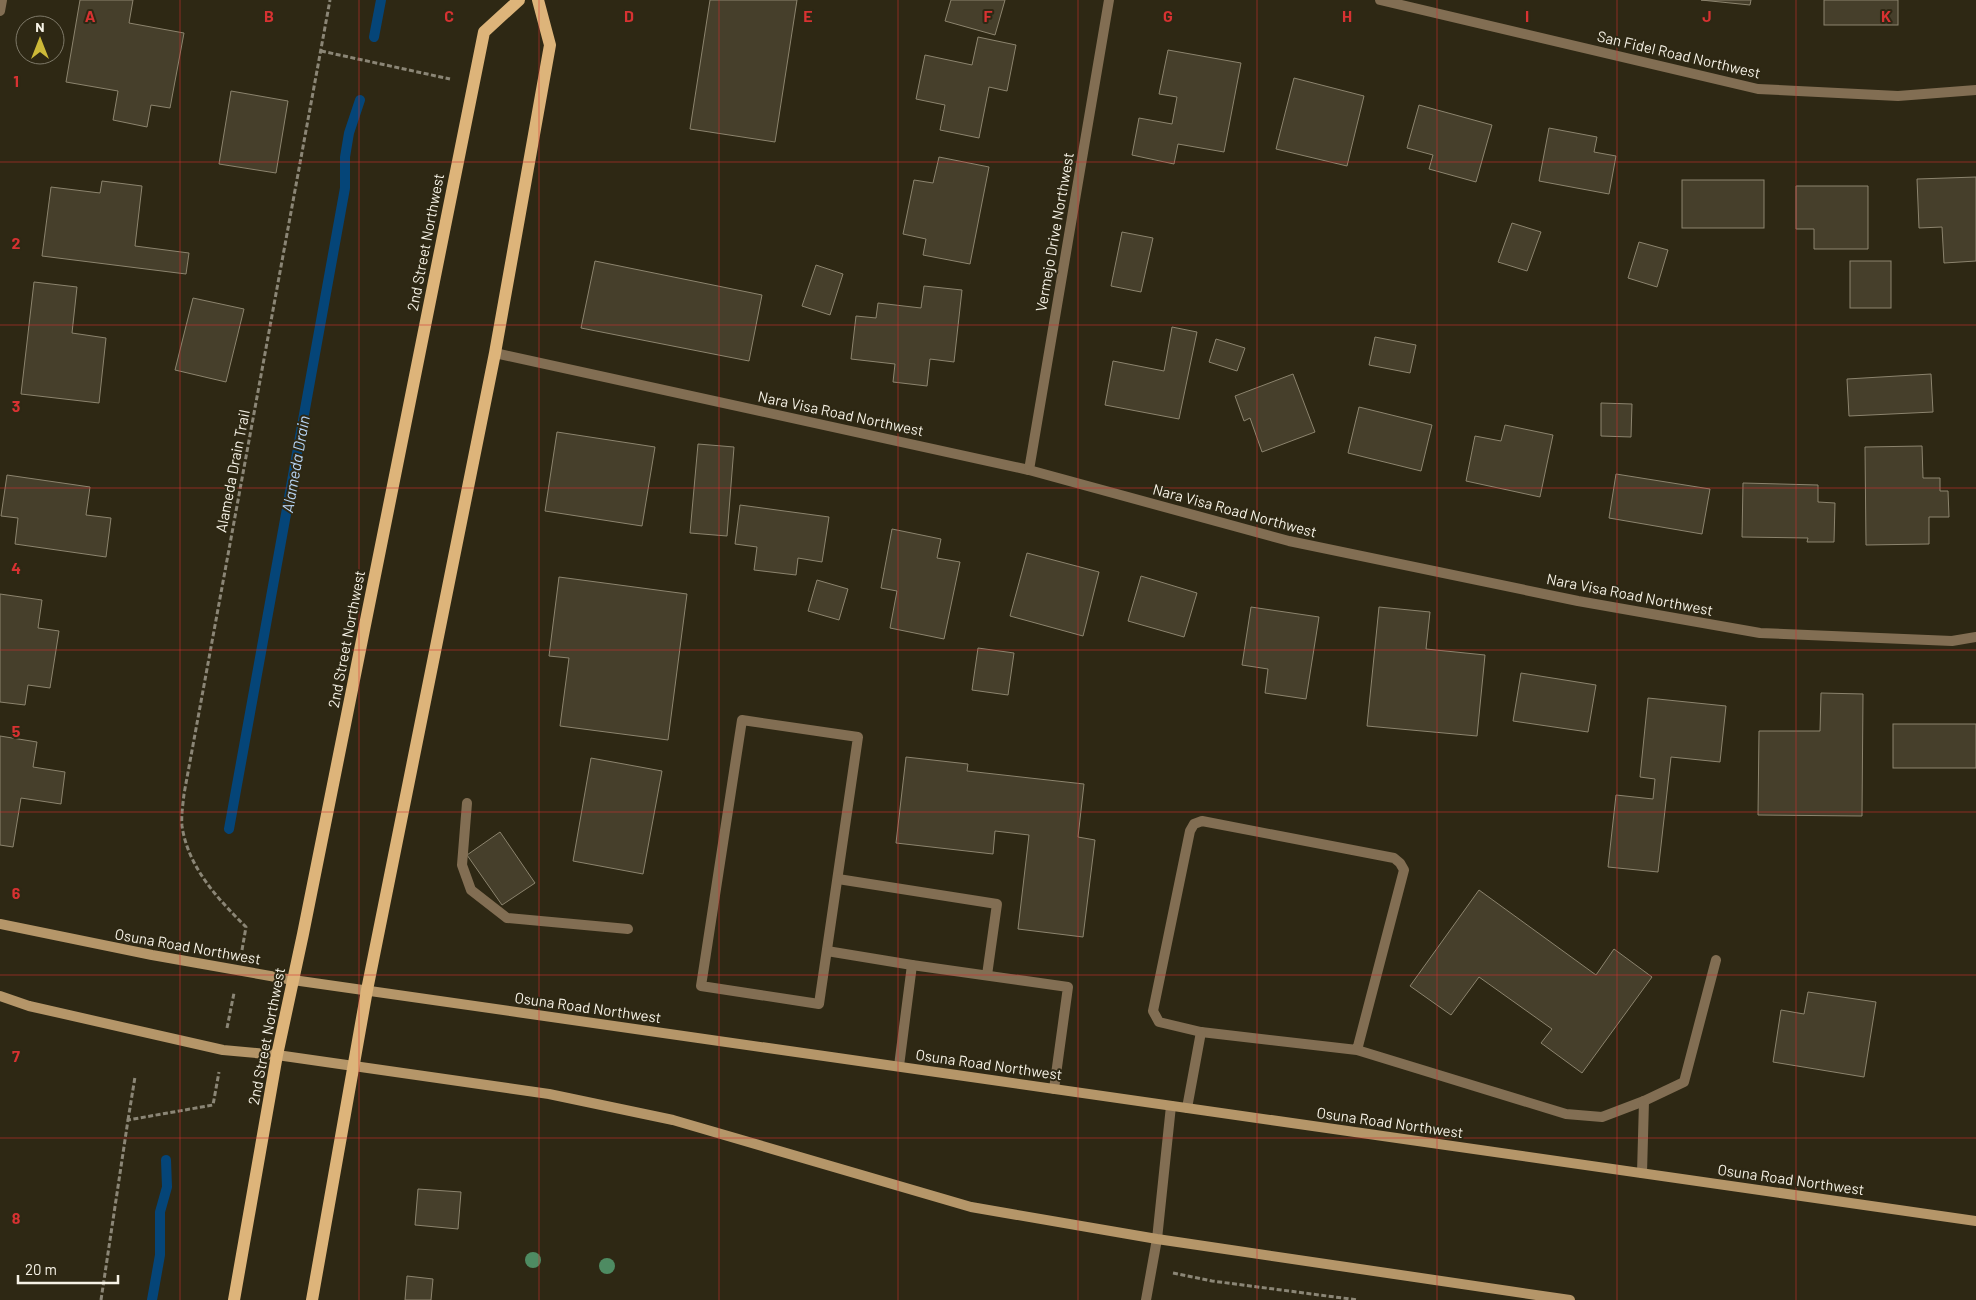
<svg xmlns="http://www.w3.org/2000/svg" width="1976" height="1300" viewBox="0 0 1976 1300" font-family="Barlow,sans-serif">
<rect width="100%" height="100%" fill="#2e2814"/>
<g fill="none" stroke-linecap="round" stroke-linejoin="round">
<g stroke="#054578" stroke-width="10">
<polyline points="374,37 381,0"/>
<polyline points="229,829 345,188 345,157 349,133 360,100"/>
<polyline points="152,1300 160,1255 160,1212 167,1187 166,1160"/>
</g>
</g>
<g fill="#463f2b" stroke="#8c846e">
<polygon points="80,0 133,0 129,23 184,33 170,108 151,105 147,127 113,120 118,91 66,82"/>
<polygon points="710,0 797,0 775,142 690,129"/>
<polygon points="951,0 1005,0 995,35 945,21"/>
<polygon points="1701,0 1751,0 1750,5"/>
<rect x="1824" y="0" width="74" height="25"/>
<polygon points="978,37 1016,45 1007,91 989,87 979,138 940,130 945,105 916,99 925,55 972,65"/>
<polygon points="1168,50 1241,63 1224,152 1178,144 1174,164 1132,155 1139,118 1172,124 1177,97 1159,94"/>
<polygon points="1294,78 1364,96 1347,166 1276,149"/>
<polygon points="231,91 288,101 276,173 219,164"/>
<polygon points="1419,105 1492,125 1476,182 1429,169 1433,155 1407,148"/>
<polygon points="1549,128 1597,137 1594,152 1616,156 1609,194 1539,181"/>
<polygon points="939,157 989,167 970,264 923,255 926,239 903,234 914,180 933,183"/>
<polygon points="1976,177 1976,261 1944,263 1942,227 1919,228 1917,179"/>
<rect x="1682" y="180" width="82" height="48"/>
<polygon points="102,181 142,186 135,246 189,253 186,274 42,256 51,187 100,193"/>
<polygon points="1796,186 1868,186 1868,249 1814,249 1814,229 1796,229"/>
<polygon points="1512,223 1541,232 1527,271 1498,262"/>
<polygon points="1122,232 1153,238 1141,292 1111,286"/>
<polygon points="1639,242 1668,250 1657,287 1628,278"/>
<polygon points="595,261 762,295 749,361 581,328"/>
<rect x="1850" y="261" width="41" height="47"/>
<polygon points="816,265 843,274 830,315 802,306"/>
<polygon points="34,282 77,287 72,333 106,338 99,403 21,394"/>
<polygon points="924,286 962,290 954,362 930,359 927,386 893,382 895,364 851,359 856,316 876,318 878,303 921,308"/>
<polygon points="193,298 244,309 226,382 175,370"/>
<polygon points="1172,327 1197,332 1179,419 1105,405 1113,361 1164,371"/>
<polygon points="1375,337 1416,345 1410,373 1369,365"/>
<polygon points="1216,339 1245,348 1237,371 1209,362"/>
<polygon points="1293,374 1315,432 1262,452 1250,418 1244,421 1235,396"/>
<polygon points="1931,374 1933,412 1849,416 1847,379"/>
<polygon points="1601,403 1632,404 1631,437 1601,436"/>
<polygon points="1359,407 1432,425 1421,471 1348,453"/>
<polygon points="1505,425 1553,435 1540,497 1466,481 1475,436 1501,441"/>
<polygon points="557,432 655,447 642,526 545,511"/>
<polygon points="698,444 734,447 727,536 690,533"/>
<polygon points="1922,446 1923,478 1940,478 1940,491 1948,491 1949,517 1929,517 1929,544 1866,545 1865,447"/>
<polygon points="1616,474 1710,489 1702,534 1609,518"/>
<polygon points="7,475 90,487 86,515 111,518 106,557 15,544 18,518 1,516"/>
<polygon points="1743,483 1818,485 1818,502 1835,503 1834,542 1807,542 1808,538 1742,537"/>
<polygon points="740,505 829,517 822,562 798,558 796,575 754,570 757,547 735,544"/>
<polygon points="892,529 941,539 937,558 960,562 944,639 890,628 897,591 881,588"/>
<polygon points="1027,553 1099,572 1083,636 1010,616"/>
<polygon points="1141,576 1197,593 1184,637 1128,621"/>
<polygon points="559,577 687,594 668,740 560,726 569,658 549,656"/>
<polygon points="817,580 848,589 839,620 808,611"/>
<polygon points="0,594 42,600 38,628 59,631 50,688 28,685 25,705 0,702"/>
<polygon points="1251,607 1319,617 1306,699 1265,693 1268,669 1242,665"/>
<polygon points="1379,607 1430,612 1426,649 1485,655 1477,736 1367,726"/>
<polygon points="978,648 1014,653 1008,695 972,690"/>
<polygon points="1521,673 1596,685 1588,732 1513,721"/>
<polygon points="1821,693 1863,694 1862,816 1758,815 1759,731 1820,731"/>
<polygon points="1648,698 1726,706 1720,762 1671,757 1658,872 1608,867 1616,795 1653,799 1655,779 1640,777"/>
<rect x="1893" y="724" width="83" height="44"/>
<polygon points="0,736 37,742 33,767 65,772 61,804 21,798 13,847 0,845"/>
<polygon points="906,757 968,764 967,771 1084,784 1078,837 1095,840 1083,937 1018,929 1029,835 995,831 993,854 896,843"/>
<polygon points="591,758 662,771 643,874 573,861"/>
<polygon points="500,832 535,883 502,905 467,855"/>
<polygon points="1479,890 1596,975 1614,949 1652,977 1582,1073 1541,1043 1552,1029 1479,977 1451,1015 1410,986"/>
<polygon points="1808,992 1876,1002 1864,1077 1773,1062 1781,1010 1804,1014"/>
<polygon points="418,1189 461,1192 458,1229 415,1225"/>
<polygon points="407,1276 433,1279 431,1300 405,1300"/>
</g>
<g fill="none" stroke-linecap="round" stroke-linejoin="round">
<g stroke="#8b8676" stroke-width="3" stroke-dasharray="5 2.5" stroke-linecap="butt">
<polyline points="321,51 450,79"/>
<path d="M242,950L246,927C217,898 188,867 182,826C181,816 183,804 184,794L330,0"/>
<polyline points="227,1028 234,993"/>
<polyline points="128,1120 135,1077"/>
<polyline points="1173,1273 1212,1281 1358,1300"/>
<polyline points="101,1300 128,1120 213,1105 219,1072"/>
</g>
<g stroke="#826e53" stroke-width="10">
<polygon points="742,720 858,737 819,1004 701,986"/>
<polyline points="467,803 462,865 471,890 507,918 628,929"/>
<polyline points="838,879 997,904 987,975"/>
<polyline points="827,951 912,965"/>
<polyline points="1357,1050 1404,870 1400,863 1394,858 1202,821 1194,824 1190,831 1153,1011 1159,1022 1201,1032 1357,1050 1566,1114 1602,1117 1644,1101 1684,1082 1716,960"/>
<polyline points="899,1066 912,965 1068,987 1054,1089"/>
<polyline points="1187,1108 1201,1032"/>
<polyline points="1642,1173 1644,1101"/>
</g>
<g stroke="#826e53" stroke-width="10">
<polyline points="1380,0 1758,89 1898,96 1976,90"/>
<polyline points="0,11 2,0"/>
<polyline points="495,353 1029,470 1289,541 1578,601 1760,633 1952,641 1976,637"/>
<polyline points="1029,470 1109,0"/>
<polyline points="1146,1300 1157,1239 1171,1106"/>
</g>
<g stroke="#b59669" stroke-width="10">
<polyline points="0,924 152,955 293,980 1976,1221"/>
<polyline points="0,996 29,1006 223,1050 277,1055 549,1094 673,1120 971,1207 1157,1239 1570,1300"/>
</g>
<g stroke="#ddb47a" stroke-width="12">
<polyline points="234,1300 277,1055 303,934 484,32 519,0"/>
<polyline points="312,1300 367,990 495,353 550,45 538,0"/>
</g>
</g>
<g fill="#4e8b62">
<circle cx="533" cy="1260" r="8"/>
<circle cx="607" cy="1266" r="8"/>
</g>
<path fill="none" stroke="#d83232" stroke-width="1" stroke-opacity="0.55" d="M180,0V1300M359,0V1300M539,0V1300M719,0V1300M898,0V1300M1078,0V1300M1257,0V1300M1437,0V1300M1617,0V1300M1796,0V1300M0,162H1976M0,325H1976M0,488H1976M0,650H1976M0,812H1976M0,975H1976M0,1138H1976"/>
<g text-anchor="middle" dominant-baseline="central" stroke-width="4" stroke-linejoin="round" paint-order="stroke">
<g font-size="15" fill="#f6f2e6" stroke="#2e2814">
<text transform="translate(1679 54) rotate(13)">San Fidel Road Northwest</text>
<text transform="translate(1054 232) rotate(-80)">Vermejo Drive Northwest</text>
<text transform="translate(425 242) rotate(-79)">2nd Street Northwest</text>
<text transform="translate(841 413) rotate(12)">Nara Visa Road Northwest</text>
<text transform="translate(232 471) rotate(-79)">Alameda Drain Trail</text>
<text transform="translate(1235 510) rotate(15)">Nara Visa Road Northwest</text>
<text transform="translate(1630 594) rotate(11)">Nara Visa Road Northwest</text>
<text transform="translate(346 639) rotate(-79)">2nd Street Northwest</text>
<text transform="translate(188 946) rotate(10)">Osuna Road Northwest</text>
<text transform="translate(588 1007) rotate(8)">Osuna Road Northwest</text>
<text transform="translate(266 1036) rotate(-79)">2nd Street Northwest</text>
<text transform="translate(989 1064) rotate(8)">Osuna Road Northwest</text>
<text transform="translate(1390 1122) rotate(8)">Osuna Road Northwest</text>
<text transform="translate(1791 1179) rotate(8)">Osuna Road Northwest</text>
</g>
<g font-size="16" font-style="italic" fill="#b7d4f4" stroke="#2e2814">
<text transform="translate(295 464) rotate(-80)">Alameda Drain</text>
</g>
</g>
<g font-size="16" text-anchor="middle" font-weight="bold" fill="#d83232" stroke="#2e2814" stroke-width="4" stroke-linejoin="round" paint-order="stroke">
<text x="90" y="22">A</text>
<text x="269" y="22">B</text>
<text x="449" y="22">C</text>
<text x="629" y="22">D</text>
<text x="808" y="22">E</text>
<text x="988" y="22">F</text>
<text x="1168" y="22">G</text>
<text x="1347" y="22">H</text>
<text x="1527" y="22">I</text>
<text x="1707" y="22">J</text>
<text x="1886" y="22">K</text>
<text x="16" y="87">1</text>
<text x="16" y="249">2</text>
<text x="16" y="412">3</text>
<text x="16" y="574">4</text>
<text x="16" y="737">5</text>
<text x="16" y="899">6</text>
<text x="16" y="1062">7</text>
<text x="16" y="1224">8</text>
</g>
<g transform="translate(40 40)"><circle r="24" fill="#2e2814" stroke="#7e7968"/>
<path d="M0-4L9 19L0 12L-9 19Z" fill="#cdb938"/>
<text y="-8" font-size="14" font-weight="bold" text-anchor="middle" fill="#f6f2e6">N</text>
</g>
<path d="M18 1275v8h100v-8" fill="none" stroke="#f6f2e6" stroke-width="2.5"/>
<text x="25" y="1275" font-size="15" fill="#f6f2e6" stroke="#2e2814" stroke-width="4" paint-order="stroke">20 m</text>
</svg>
